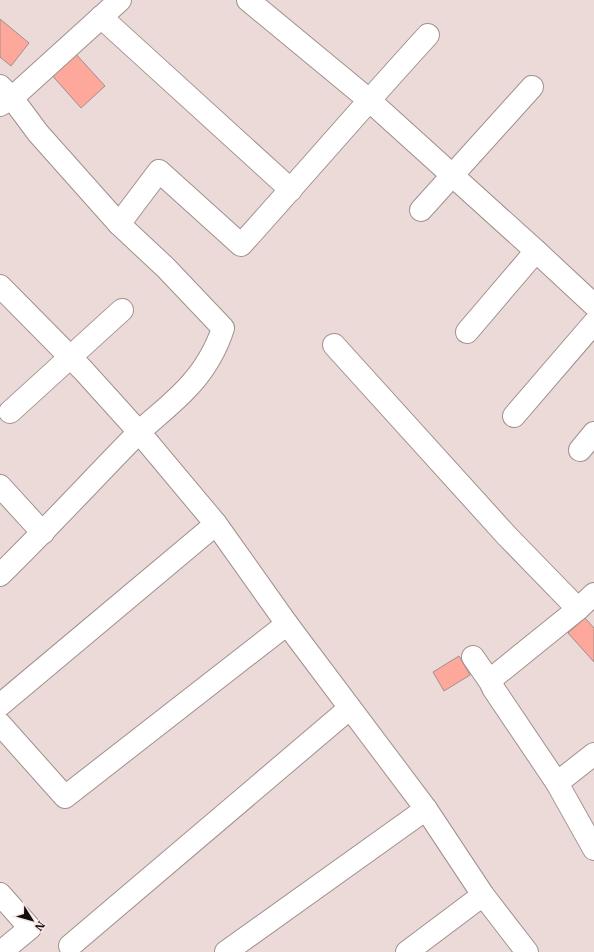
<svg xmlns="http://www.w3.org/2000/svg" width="594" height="952" viewBox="0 0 594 952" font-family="'IBM Plex Serif',serif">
<rect width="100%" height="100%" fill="#ebdad7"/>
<g fill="#fea89b" stroke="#9e8f8c">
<polygon points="0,19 29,43 11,66 0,57"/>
<polygon points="74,52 105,86 81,108 50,73"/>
<polygon points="585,618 594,628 594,662 568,633"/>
<polygon points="459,656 470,675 444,691 433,672"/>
</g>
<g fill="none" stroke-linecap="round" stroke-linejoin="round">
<g stroke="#a0908e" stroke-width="24">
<g id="minor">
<polyline points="248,0 369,100 536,251 594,305"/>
<polyline points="101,17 291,190"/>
<path d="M0,86L12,98L38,133L119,224L166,268L223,328C217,348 204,370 190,385C174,403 155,417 138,433C92,480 47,529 0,575"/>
<polyline points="0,105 12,98 120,0"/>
<polyline points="421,210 532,87"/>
<path d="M119,224L159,171L241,245C304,175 365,104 428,35"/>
<polyline points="0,286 83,370 139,432 216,524 287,624 426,809 483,895 527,952"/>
<polyline points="467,332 536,251"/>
<polyline points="334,345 507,536 578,609"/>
<polyline points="10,412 122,310"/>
<polyline points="514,416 594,323"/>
<polyline points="580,450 594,433"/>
<polyline points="0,486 43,533"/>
<polyline points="473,657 491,683 493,688 557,783 594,849"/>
<polyline points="491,683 495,676 578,609 594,594"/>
<polyline points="0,705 216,524"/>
<polyline points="0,724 65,797 287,624"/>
<polyline points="557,783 594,754"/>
<polyline points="0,894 30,928 1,952"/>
<polyline points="70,946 350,708"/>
<polyline points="226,952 426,809"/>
<polyline points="407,952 483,895"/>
</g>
</g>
<use href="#minor" stroke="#fff" stroke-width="22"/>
</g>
<g transform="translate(32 920) rotate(127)" stroke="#f8e7e4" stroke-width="3" paint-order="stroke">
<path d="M0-3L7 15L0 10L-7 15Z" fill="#120d0c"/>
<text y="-6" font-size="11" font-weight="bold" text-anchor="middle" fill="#120d0c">N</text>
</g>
</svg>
